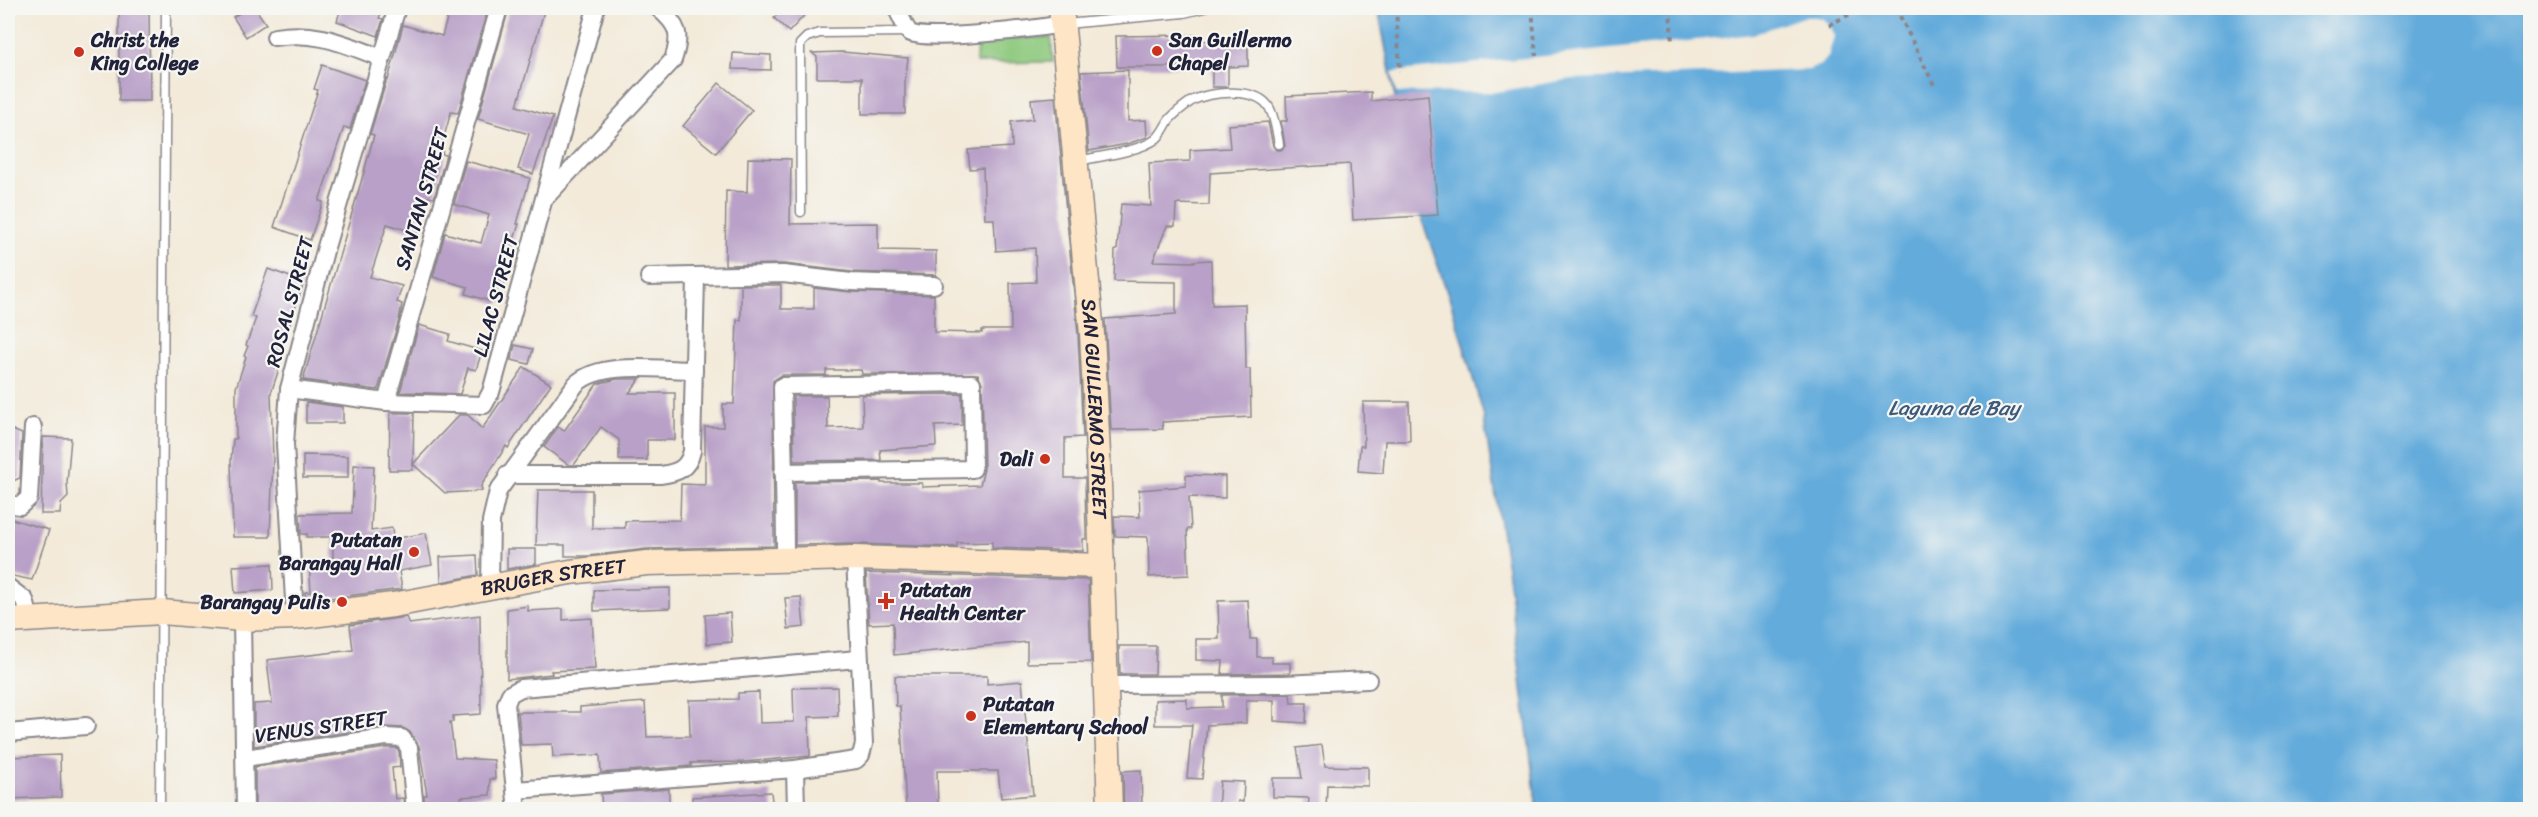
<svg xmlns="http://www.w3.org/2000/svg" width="2538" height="817" viewBox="0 0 2538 817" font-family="Sriracha,sans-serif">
<rect width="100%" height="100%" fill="#f6f6f2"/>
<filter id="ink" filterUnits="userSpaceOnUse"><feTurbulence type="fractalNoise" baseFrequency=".0167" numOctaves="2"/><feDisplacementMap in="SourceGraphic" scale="12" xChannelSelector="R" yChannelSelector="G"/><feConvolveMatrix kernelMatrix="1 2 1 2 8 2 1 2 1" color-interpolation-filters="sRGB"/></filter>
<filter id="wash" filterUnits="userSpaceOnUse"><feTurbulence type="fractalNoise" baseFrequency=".008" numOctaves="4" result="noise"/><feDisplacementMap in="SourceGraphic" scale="24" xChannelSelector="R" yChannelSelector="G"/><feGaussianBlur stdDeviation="1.35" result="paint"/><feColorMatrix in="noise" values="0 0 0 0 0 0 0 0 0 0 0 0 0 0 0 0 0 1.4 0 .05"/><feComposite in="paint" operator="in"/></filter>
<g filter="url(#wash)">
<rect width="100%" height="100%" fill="#f3ead9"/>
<polygon fill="#8dc97e" stroke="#58765c" stroke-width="1.5" points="1051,37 1053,62 976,63 977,40"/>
<polygon fill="#64abdb" stroke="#43668b" stroke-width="1.5" points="1378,8 2530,8 2530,809 1537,809 1508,575 1483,413 1451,303 1414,197"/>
<polygon fill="#f3ead9" points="1803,17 1816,17 1823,19 1829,25 1834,36 1828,57 1822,64 1809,70 1571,79 1496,92 1396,93 1392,72 1754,34"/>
<g id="blocks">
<g fill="#b9a0c8">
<polygon points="119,8 149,8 150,101 119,101"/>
<polygon points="247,8 255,8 266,24 246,37 233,17"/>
<polygon points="341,8 383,8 379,18 383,19 378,36 337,21"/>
<polygon points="454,8 488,8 458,113 451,112 441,147 443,148 442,154 446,155 434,198 428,197 417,233 387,224 370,277 402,286 397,302 402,304 399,320 378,390 303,380 364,172 374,135 370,134 387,79 388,80 403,25 442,36 449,12 452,13"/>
<polygon points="509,8 545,8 517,106 553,117 533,174 518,169 529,134 478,119"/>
<polygon points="783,8 811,8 789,32 774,18"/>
<polygon points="1196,35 1197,41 1248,39 1248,66 1228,67 1228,87 1212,87 1212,67 1117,67 1116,36"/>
<polygon points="842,52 908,58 905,82 905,114 862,114 862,78 817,78 817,57 812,53"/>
<polygon points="733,53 771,55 771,70 732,69"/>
<polygon points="322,65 365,80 350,129 344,127 319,201 323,202 310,240 274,227 318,90 314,89"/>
<polygon points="1128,70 1128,121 1146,120 1147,137 1127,144 1089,151 1081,72"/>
<polygon points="719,83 752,110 716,153 683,126"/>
<polygon points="1371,92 1371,101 1428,95 1438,215 1353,220 1350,164 1210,173 1209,205 1176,204 1175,226 1167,226 1153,261 1194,262 1194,261 1211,260 1212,305 1245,304 1246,369 1250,369 1251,417 1162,422 1163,429 1111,430 1105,319 1176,314 1176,282 1114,281 1115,250 1117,250 1121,204 1151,206 1149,163 1190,161 1190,150 1230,148 1228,125 1268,122 1273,146 1276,150 1281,150 1285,146 1281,121 1287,121 1286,96"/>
<polygon points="1055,97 1078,335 1083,437 1065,438 1065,478 1085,478 1086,535 1086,539 1083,539 1083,551 992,548 992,542 957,543 957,547 855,544 795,545 795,482 881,481 881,483 922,483 922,487 980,485 984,469 982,383 978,374 862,374 861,370 826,370 826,375 782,375 773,381 774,546 647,549 588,556 565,556 565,545 536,545 538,490 592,490 592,528 625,528 625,521 680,520 681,484 705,485 705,427 723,427 723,404 734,404 737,320 741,320 741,285 781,285 781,309 814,309 814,288 851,292 934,295 934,332 982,333 982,330 1011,330 1010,283 1036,282 1035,248 996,251 994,219 985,219 983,168 970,169 968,150 1012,147 1011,122 1033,119 1031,99"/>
<polygon points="748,158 791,159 790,224 878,223 878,250 936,251 936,275 852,272 784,264 725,265 726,191 747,192"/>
<polygon points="466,161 530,178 517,224 519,224 511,249 514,250 499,304 466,294 468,287 433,277 445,233 481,243 489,215 454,204"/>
<polygon points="268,269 304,282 275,368 279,369 271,393 273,459 270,537 233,537 231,460 233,439 236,439 236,388 246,357 244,356 248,346 246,345 256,318 251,316"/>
<polygon points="419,325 450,334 448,341 482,351 476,370 468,368 460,394 400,392"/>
<polygon points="515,345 533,349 529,364 511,360"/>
<polygon points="524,367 551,384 508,448 506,446 481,486 482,491 445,493 413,464 413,470 389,470 390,413 414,413 413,464 459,415 468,415 482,429"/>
<polygon points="617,379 640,379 629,393 675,393 675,440 647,440 647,460 619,460 619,440 601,427 574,465 569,465 544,447 558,427 564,431 597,384"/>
<polygon points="962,394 962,425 935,426 936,446 880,450 881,460 794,461 793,396 827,396 828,428 863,427 862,395"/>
<polygon points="306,402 343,407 343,423 306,423"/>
<polygon points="1363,402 1409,402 1410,441 1385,441 1383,473 1358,471 1360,446 1364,446"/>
<polygon points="8,428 22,434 20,478 8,483"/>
<polygon points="43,437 71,438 67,483 68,497 61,504 60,514 41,514"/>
<polygon points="303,455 348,456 348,478 303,478"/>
<polygon points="354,465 374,466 371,531 392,528 393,539 426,533 432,565 399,571 402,589 306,601 305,592 311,592 309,561 333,560 333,537 307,537 307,534 301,534 300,514 352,513"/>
<polygon points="1186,475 1225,476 1225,498 1189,497 1191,529 1187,529 1189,575 1149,577 1148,537 1115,536 1114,516 1140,517 1139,490 1186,486"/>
<polygon points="8,518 49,530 32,580 8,575"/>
<polygon points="507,549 536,549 536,564 507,569"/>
<polygon points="477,555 478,575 441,582 440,557"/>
<polygon points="272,564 273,590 235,593 233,566"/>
<polygon points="866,573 1088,580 1091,662 1027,663 1027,642 894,655 893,623 869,624"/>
<polygon points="670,588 670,608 594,611 594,590"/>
<polygon points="801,597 804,627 788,629 785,598"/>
<polygon points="1248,600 1250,639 1257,639 1257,657 1272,657 1272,663 1290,663 1290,673 1222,674 1223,661 1196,660 1196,639 1219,639 1218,601"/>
<polygon points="528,606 528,611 563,609 563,620 592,618 595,669 551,671 552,674 507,679 507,609"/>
<polygon points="730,613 732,642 707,644 705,615"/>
<polygon points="480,615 481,714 453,716 453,722 450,722 455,758 494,760 495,779 490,779 490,795 461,797 463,810 425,810 424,795 427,795 419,746 410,732 403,728 385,727 254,746 254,704 272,703 267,660 353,650 350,625 406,617 409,624"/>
<polygon points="1119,646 1156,646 1155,674 1120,674"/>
<polygon points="895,676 987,676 987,684 1022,681 1033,795 1001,798 998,771 937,771 938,810 906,810 900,706 896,706"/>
<polygon points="837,687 838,716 809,717 810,756 743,762 691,763 691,766 601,773 600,755 553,757 552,744 521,745 518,712 580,712 580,707 645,702 647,737 690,736 689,700 738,699 738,693 759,692 760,723 794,722 793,688"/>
<polygon points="1290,694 1291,703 1307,703 1306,723 1274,721 1274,700 1246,700 1246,723 1207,725 1202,779 1187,778 1192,725 1155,725 1155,700 1187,699 1187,708 1222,707 1222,695"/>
<polygon points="1322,745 1325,766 1368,767 1368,786 1327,785 1326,810 1308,810 1309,798 1273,797 1273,778 1302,778 1297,748"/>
<polygon points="386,748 396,748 399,752 400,767 392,768 395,799 403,798 404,810 255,810 255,767"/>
<polygon points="60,755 61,797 8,799 8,757"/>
<polygon points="1141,770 1142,810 1124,810 1123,771"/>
<polygon points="1220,781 1244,782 1243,802 1238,801 1237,810 1218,810"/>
<polygon points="669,789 669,810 602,810 601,794"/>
<polygon points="771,792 773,810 692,810 692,797"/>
</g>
</g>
</g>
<g filter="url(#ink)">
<use href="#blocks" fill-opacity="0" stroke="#8a868a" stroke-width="1.5"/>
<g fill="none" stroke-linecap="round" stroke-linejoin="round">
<g stroke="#8a868a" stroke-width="11">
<g id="lane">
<polyline points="1066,24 1184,13 1204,8"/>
<path d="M1077,161C1097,157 1141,151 1156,139C1162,134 1165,126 1169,120C1174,114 1183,107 1190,102C1208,91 1259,86 1270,109C1275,119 1277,133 1279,144"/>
<polyline points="801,212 800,44 807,37 820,33 909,32"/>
<polyline points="160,810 166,8"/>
</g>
</g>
<g stroke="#8a868a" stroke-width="20">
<g id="street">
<path d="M896,8C900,14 904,26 909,32C922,43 1041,28 1062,24"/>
<path d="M275,37C316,30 344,44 382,58"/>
<path d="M546,197L673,60C682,34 678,25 658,8"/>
<polyline points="649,277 783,274 851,282 934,285"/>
<polyline points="289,389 386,402 484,405 491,392 596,8"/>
<polyline points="386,402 499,8"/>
<path d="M783,472L973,469L972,383L782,386C783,443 785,501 785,558"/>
<path d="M507,475H660C677,473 688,469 692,451L696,277"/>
<polyline points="8,504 20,506 29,498 33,427"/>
<path d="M490,585L491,521L498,491L576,384C602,360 659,370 694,370"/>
<polyline points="8,587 25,600 30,619"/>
<polyline points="295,617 285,444 289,389 326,247 397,8"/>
<polyline points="242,619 245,810"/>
<polyline points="1107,685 1283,684 1368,680"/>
<polyline points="8,733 86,726"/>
<polyline points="245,758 386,737 402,738 409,748 415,810"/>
<polyline points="795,769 796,810"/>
<polyline points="515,790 795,769 856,760 861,755 864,744 855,558"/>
<polyline points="517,810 506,704 510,694 521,688 858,659"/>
</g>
</g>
<g stroke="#8a868a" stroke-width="27">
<g id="secondary">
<path id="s1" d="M1061,8L1092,334L1098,454L1110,810"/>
<path id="s2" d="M8,621L162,612L242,619L295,617L393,605L570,572L647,563L855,558L1102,566"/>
</g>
</g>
<g stroke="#8a868a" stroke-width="4" stroke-dasharray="4.5 4.5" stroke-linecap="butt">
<polyline points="1396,8 1400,71"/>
<polyline points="1532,8 1536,56"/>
<polyline points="1670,8 1672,43"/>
<polyline points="1896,8 1935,87"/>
<polyline points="1829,25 1862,8"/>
</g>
<use href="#lane" stroke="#fff" stroke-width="8"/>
<use href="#street" stroke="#fff" stroke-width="16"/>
<use href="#secondary" stroke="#fee5c5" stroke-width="24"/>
</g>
</g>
<g fill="#c8321e" stroke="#f6f6f2" stroke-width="2">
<circle cx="1157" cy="51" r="6"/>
<circle cx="79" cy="52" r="6"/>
<circle cx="1045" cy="459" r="6"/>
<circle cx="414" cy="552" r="6"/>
<path d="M883 592h6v6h6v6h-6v6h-6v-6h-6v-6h6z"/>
<circle cx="342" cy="602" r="6"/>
<circle cx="971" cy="716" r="6"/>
</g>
<g text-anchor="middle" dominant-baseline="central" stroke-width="4.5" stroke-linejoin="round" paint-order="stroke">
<g font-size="20" font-weight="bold" fill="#22223b" stroke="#f6f6f2" text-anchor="start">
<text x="91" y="40">Christ the<tspan x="91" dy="23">King College</tspan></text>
<text x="1169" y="40">San Guillermo<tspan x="1169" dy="23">Chapel</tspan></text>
<text x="1033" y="459" text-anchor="end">Dali</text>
<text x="402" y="540" text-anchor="end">Putatan<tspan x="402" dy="23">Barangay Hall</tspan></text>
<text x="900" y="590">Putatan<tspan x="900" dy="23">Health Center</tspan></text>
<text x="330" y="602" text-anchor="end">Barangay Pulis</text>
<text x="983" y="704">Putatan<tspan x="983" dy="23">Elementary School</tspan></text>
</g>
<g font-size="20" fill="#22223b" stroke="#f6f6f2">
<text transform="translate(422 199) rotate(-74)">SANTAN STREET</text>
<text transform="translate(496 296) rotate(-75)">LILAC STREET</text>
<text transform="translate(290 302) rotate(-75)">ROSAL STREET</text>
<text stroke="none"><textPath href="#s1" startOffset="402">SAN GUILLERMO STREET</textPath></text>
<text stroke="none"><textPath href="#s2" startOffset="549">BRUGER STREET</textPath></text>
<text transform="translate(321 727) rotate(-8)">VENUS STREET</text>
</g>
<g font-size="21" font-style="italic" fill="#3c597b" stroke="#f6f6f2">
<text x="1954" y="408">Laguna de Bay</text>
</g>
</g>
<rect width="2538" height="817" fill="none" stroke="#f6f6f2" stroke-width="30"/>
</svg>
